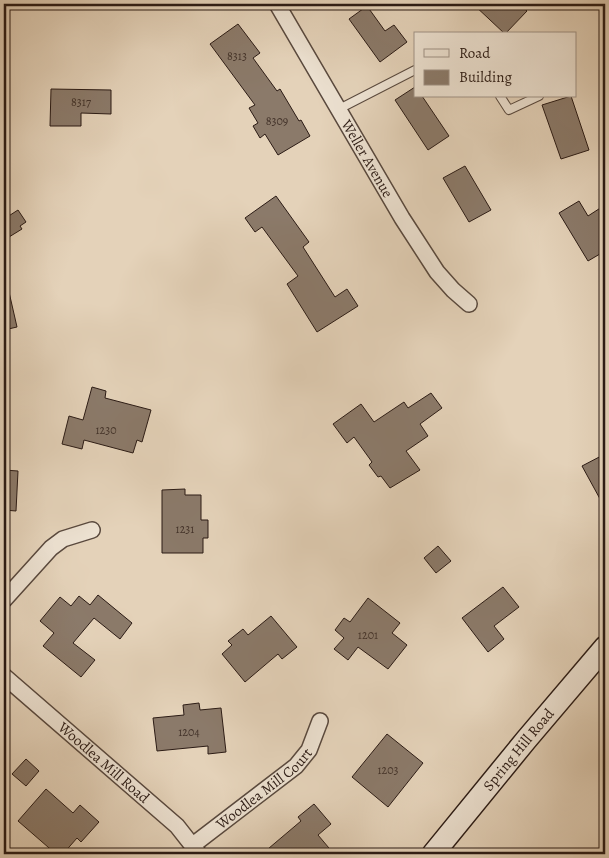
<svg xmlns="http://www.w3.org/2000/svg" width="609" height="858" viewBox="0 0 609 858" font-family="Alegreya,serif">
<rect width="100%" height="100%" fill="#e4d2b9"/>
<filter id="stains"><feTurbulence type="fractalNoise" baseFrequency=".004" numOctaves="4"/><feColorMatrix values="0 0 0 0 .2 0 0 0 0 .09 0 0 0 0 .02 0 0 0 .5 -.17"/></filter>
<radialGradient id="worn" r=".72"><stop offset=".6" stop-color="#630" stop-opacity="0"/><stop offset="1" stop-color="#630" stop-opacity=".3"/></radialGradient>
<g fill="#8b7a6a" stroke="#2b1b15">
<polygon points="473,4 519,4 527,11 505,34"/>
<polygon points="367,6 385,31 394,25 407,42 380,62 349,19"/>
<polygon points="238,24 260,53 253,58 277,91 280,89 299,121 301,120 310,136 278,155 265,134 260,138 253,126 258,123 249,108 255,105 210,44"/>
<polygon points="415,87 415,96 422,96 449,136 428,150 395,100"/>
<polygon points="51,89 111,90 111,114 81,113 81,126 50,126"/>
<polygon points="571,96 589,150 561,159 542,105"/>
<polygon points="465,166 491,210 469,222 443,178"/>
<polygon points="276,196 309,242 303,247 335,297 347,289 358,306 317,332 287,284 298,276 262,227 255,232 245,218"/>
<polygon points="579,201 588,216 605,205 605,251 588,261 559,213"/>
<polygon points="18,210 26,222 20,226 22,229 9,237 4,228 4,219"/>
<polygon points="4,292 9,292 17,327 4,330"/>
<polygon points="92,387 106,391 105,398 151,410 142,442 137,440 133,453 84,440 82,449 62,444 69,416 83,420"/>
<polygon points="431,393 442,408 420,424 428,436 406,451 420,470 390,488 381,476 378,477 369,465 372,462 354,437 347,443 333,424 361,404 374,422 404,402 408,408"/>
<polygon points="605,454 605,508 582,466"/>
<polygon points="4,470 18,471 16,511 4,510"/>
<polygon points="185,489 185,495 201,495 201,520 208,520 208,538 203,538 203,553 162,553 162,490"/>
<polygon points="438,546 451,561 436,573 424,558"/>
<polygon points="503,587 519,607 494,626 504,639 488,652 462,618"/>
<polygon points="98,595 132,623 120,639 94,618 73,643 95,660 81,677 43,646 54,633 40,621 60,597 71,606 79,596 90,605"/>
<polygon points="368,598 400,623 392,633 407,645 388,669 358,647 348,660 334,649 344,638 335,630 344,618 350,622"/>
<polygon points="271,616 297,647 282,659 278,654 245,682 222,654 232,645 228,641 243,629 248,635"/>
<polygon points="199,703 200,710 221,708 226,752 208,754 208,746 157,751 153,718 184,715 183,705"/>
<polygon points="387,734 423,763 388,807 352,777"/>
<polygon points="26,759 39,771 26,786 12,774"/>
<polygon points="46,789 73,813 80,805 99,822 81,842 77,838 63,854 56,854 18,821"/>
<polygon points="314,804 331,824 318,835 334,854 262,854 301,821 298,817"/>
</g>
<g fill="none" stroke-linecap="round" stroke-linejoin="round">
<g stroke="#59493e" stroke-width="10">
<g id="lane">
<polyline points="500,96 509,110 539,96"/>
<polyline points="339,109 415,70"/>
</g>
</g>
<g stroke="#59493e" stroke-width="18">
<g id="street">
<path id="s1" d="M277,4L402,218L437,272L453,290L469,304"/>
<polyline points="4,600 51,548 63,539 92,530"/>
<path id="s2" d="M4,676L177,826L199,854"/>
<path id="s3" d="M193,845L296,766L309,750L320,721"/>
</g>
</g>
<g stroke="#2b1b15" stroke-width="24">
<g id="secondary">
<path id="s4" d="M433,854L526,740L605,647"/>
</g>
</g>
<use href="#lane" stroke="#ede2d2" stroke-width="8"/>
<use href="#street" stroke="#ede2d2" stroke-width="15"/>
<use href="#secondary" stroke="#ede2d2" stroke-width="21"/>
</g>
<g text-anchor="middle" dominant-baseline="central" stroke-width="4" stroke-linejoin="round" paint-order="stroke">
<g font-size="12" fill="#43332a">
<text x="237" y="56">8313</text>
<text x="81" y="102">8317</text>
<text x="277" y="121">8309</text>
<text x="106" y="430">1230</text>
<text x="185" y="529">1231</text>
<text x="368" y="635">1201</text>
<text x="189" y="732">1204</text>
<text x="388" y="770">1203</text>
</g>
<g font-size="15" fill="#2b1b15" stroke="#ede2d2">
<text stroke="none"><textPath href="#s1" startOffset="179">Weller Avenue</textPath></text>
<text stroke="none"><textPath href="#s4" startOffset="135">Spring Hill Road</textPath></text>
<text stroke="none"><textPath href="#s2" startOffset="132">Woodlea Mill Road</textPath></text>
<text stroke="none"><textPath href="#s3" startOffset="91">Woodlea Mill Court</textPath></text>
</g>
</g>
<rect width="609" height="858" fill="none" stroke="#e4d2b9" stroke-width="20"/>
<rect x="5" y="5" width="599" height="848" fill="none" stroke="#2b1b15" stroke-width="2.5"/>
<rect x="10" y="10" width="589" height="838" fill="none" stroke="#2b1b15"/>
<rect x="414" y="32" width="162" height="65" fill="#ede2d2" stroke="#9f9286"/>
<rect x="424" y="49" width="25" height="8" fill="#ede2d2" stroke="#9f9286"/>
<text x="459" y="58" font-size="15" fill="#2b1b15">Road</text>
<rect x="424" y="70" width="25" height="15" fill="#8b7a6a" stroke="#9f9286"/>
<text x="459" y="82" font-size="15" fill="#2b1b15">Building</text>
<rect width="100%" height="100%" filter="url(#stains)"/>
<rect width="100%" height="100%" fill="url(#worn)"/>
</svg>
